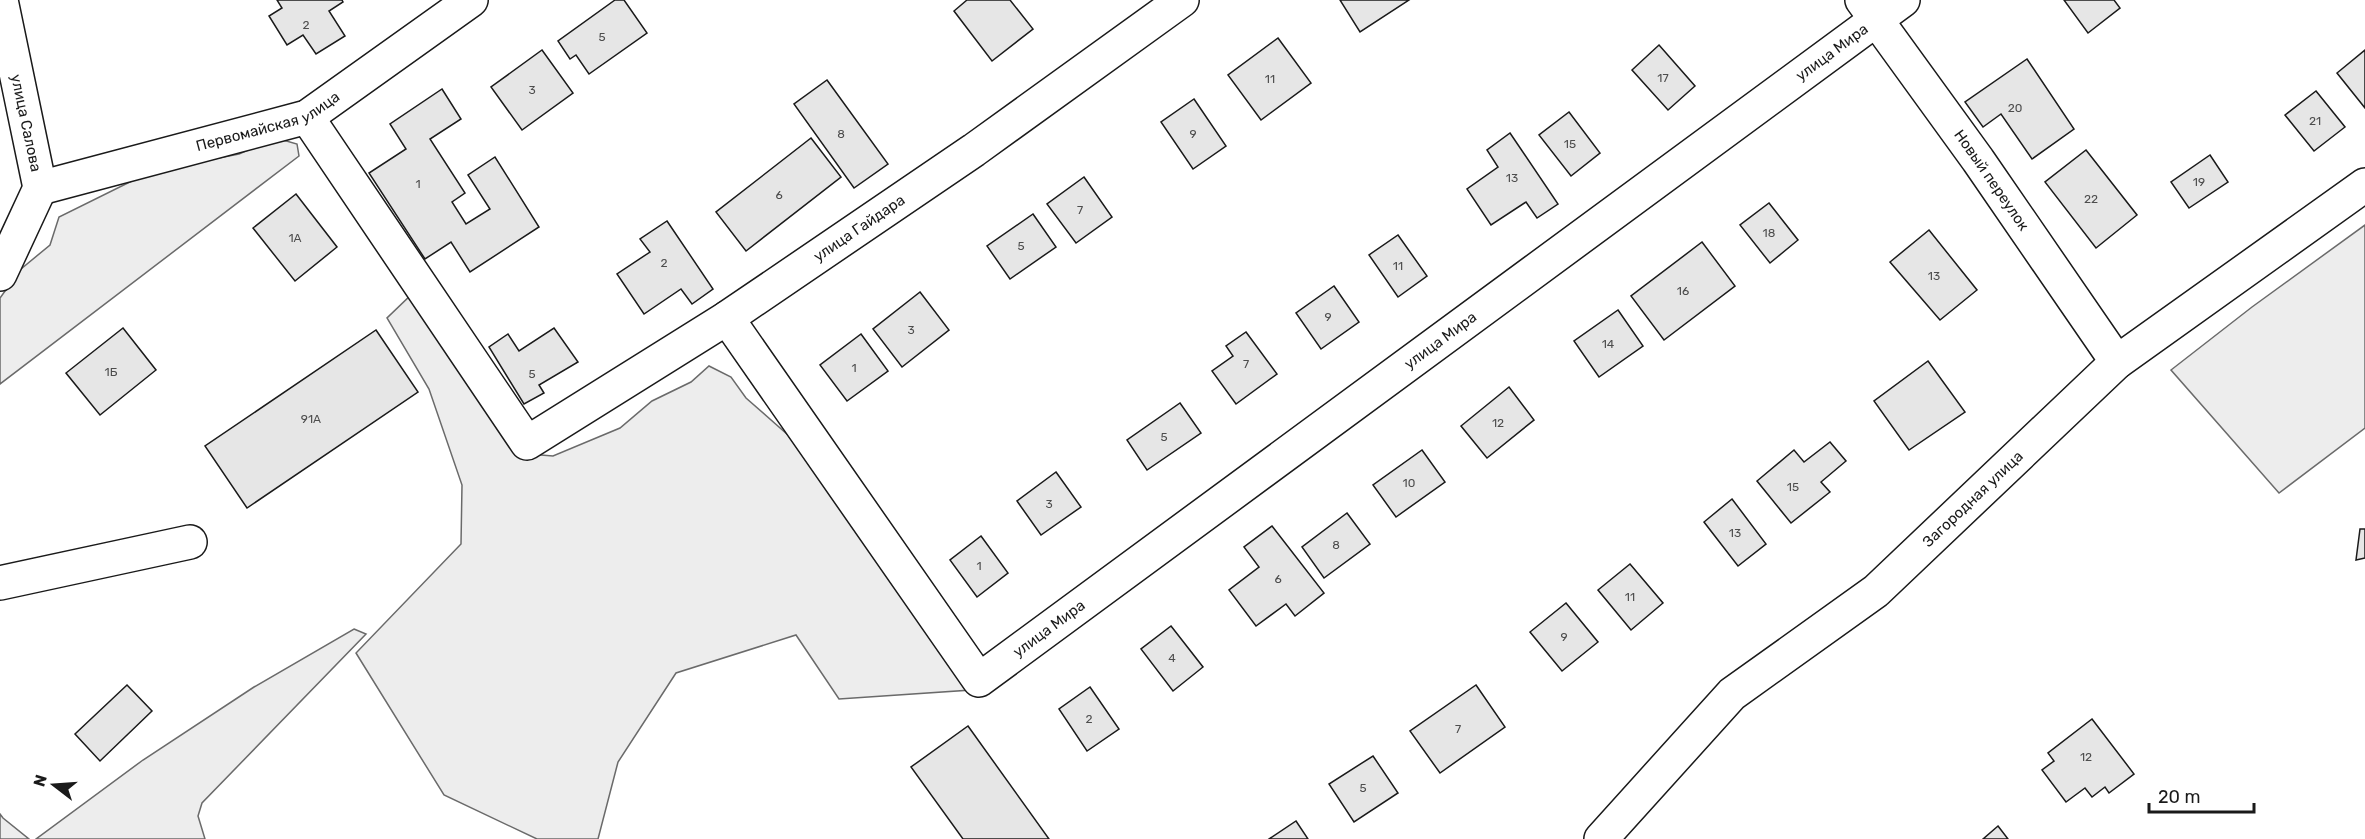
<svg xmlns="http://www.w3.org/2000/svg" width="2365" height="839" viewBox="0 0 2365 839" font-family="Rubik,sans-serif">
<rect width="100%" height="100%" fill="#fff"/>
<g fill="#ededed" stroke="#6a6a6a" stroke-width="1.5">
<polygon points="276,138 297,144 299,156 0,384 0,298 21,269 50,245 59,217 152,171 239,154"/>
<polygon points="2365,225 2365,428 2279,493 2171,370 2252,307"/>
<polygon points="412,294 517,453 553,456 620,428 652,401 691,382 709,366 731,377 746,398 788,435 971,690 839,699 796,635 676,673 618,762 598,839 537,839 444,795 356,653 461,544 462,485 429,389 387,318"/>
<polygon points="354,629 366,634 202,803 198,816 205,839 36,839 143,760 254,687"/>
<polygon points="0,814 3,818 29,839 0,839"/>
</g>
<g fill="#e6e6e6" stroke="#1a1a1a" stroke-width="1.5">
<polygon points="277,0 342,0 343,2 329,11 345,36 316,54 303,35 287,45 269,16 282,8"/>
<polygon points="615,0 624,0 647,33 589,74 576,55 570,59 558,41"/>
<polygon points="967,0 1010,0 1033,29 992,61 954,11"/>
<polygon points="1340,0 1409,0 1360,32"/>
<polygon points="2064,0 2114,0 2120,8 2088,33"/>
<polygon points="1278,38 1311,83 1261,120 1228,75"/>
<polygon points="1659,45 1695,86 1668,110 1632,70"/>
<polygon points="542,50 573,93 522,130 491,87"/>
<polygon points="2365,50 2365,108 2337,73"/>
<polygon points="2027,59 2074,129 2032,159 2001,114 1983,127 1965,102"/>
<polygon points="827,80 888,164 854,188 794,104"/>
<polygon points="442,89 461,119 430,139 465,193 452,202 466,224 490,209 468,175 495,157 539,227 470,272 451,242 425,259 369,173 406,149 390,124"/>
<polygon points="2316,91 2345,127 2314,151 2285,115"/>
<polygon points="1194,99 1226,146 1193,169 1161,122"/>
<polygon points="1569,112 1600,153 1571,176 1539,135"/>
<polygon points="1510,133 1558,204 1537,218 1526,202 1491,225 1467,189 1498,167 1487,150"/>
<polygon points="811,138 841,177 746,251 716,212"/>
<polygon points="2086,150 2137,215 2096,248 2045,182"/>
<polygon points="2210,155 2228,182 2189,208 2171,182"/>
<polygon points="1084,177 1112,217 1076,243 1047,204"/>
<polygon points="296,194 337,247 295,281 253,228"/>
<polygon points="1769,203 1798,240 1770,263 1740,225"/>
<polygon points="1033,214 1056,247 1010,279 987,246"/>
<polygon points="667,221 713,289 692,304 681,289 644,314 617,274 650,252 640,239"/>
<polygon points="1929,230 1977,290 1940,320 1890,262"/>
<polygon points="1398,235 1427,276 1398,297 1369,255"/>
<polygon points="1702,242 1735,286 1664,340 1631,296"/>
<polygon points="1334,286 1359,322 1321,349 1296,313"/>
<polygon points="920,292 949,330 902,367 873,329"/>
<polygon points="1618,310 1643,346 1599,377 1574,341"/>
<polygon points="123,328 156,370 100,415 66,373"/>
<polygon points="554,328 578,362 539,385 544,393 524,404 489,347 508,334 519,351"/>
<polygon points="376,330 418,392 247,508 205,446"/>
<polygon points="1246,332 1277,374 1236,404 1212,371 1233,356 1226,346"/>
<polygon points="861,334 888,371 847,401 820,365"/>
<polygon points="1928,361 1965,412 1909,450 1874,401"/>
<polygon points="1509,387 1534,420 1487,458 1461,426"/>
<polygon points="1180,403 1201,433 1147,470 1127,440"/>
<polygon points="1830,442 1846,461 1821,482 1830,492 1791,523 1757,481 1794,450 1804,462"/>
<polygon points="1422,450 1445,482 1396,517 1373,485"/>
<polygon points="1056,472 1081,507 1041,535 1017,501"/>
<polygon points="1732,499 1766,544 1738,566 1704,522"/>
<polygon points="1347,513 1370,544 1324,578 1302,547"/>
<polygon points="1272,526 1324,593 1295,616 1286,604 1256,626 1229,590 1259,567 1244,547"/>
<polygon points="2360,529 2365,529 2365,558 2356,560"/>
<polygon points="981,536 1008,573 977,597 950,560"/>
<polygon points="1630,564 1663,603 1631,630 1598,590"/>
<polygon points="1566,603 1598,642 1562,671 1530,632"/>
<polygon points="1171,626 1203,667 1173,691 1141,649"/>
<polygon points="127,685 152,711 100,761 75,734"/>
<polygon points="1476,685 1505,727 1440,773 1410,731"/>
<polygon points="1090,687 1119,729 1087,751 1059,709"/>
<polygon points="2092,719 2134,774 2109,793 2105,787 2092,797 2085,788 2066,802 2042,770 2054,761 2048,753"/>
<polygon points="968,726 1049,839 963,839 911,767"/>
<polygon points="1373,756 1398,793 1354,822 1329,784"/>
<polygon points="1296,821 1308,839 1269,839"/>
<polygon points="1998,826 2008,839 1983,839"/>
</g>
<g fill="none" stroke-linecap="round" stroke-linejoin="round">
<g stroke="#1a1a1a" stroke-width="36">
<g id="minor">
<path id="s1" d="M1862,0L1978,160L2117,362"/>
<path id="s2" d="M307,117L527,443L727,318L974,150L1182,0"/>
<path id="s3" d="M40,188L307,117L471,0"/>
<polyline points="0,274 40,188 1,0"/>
<path id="s4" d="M727,318L979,680L1903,0"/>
<polyline points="0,583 190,542"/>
<path id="s5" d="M1601,839L1732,694L1876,591L2117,362L2365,185"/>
</g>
</g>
<use href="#minor" stroke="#fff" stroke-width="33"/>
</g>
<g text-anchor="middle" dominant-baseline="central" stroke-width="4.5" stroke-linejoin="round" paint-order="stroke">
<g font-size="12" fill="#4d4d4d">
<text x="306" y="25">2</text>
<text x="602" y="37">5</text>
<text x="1663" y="78">17</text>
<text x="1270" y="79">11</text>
<text x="532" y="90">3</text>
<text x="2015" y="108">20</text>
<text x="2315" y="121">21</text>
<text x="841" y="134">8</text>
<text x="1193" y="134">9</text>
<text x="1570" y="144">15</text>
<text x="1512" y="178">13</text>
<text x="2199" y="182">19</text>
<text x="418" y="184">1</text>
<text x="779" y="195">6</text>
<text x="2091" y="199">22</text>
<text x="1080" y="210">7</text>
<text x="1769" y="233">18</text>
<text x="295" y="238">1А</text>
<text x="1021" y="246">5</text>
<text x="664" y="263">2</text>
<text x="1398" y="266">11</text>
<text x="1934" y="276">13</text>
<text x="1683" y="291">16</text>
<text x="1328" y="317">9</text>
<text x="911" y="330">3</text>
<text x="1608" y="344">14</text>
<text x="1246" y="364">7</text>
<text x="854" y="368">1</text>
<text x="111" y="372">1Б</text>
<text x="532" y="374">5</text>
<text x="311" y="419">91А</text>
<text x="1498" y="423">12</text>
<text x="1164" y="437">5</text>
<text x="1409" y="483">10</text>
<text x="1793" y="487">15</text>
<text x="1049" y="504">3</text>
<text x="1735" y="533">13</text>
<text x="1336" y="545">8</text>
<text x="979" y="566">1</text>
<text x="1278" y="579">6</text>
<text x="1630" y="597">11</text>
<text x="1564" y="637">9</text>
<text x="1172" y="658">4</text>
<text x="1089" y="719">2</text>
<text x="1458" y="729">7</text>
<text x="2086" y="757">12</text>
<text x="1363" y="788">5</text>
</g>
<g font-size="15" fill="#1a1a1a" stroke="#fff">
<text stroke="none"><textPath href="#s4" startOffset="1500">улица Мира</textPath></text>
<text stroke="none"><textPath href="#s3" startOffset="238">Первомайская улица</textPath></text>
<text transform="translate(26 123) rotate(78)">улица Салова</text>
<text stroke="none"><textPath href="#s1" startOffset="222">Новый переулок</textPath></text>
<text stroke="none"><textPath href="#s2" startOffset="789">улица Гайдара</textPath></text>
<text stroke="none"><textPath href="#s4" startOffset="1014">улица Мира</textPath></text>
<text stroke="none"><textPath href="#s5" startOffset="506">Загородная улица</textPath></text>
<text stroke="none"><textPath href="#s4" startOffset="528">улица Мира</textPath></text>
</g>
</g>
<g transform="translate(54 785) rotate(287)" stroke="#ffffff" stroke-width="4.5" paint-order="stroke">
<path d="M0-4.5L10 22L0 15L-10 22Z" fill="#1a1a1a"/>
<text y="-9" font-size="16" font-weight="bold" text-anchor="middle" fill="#1a1a1a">N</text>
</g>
<path d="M2149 803v9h105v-9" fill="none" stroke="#1a1a1a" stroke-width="3"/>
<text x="2158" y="803" font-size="18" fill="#1a1a1a" stroke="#ffffff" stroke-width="4.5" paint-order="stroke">20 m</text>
</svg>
